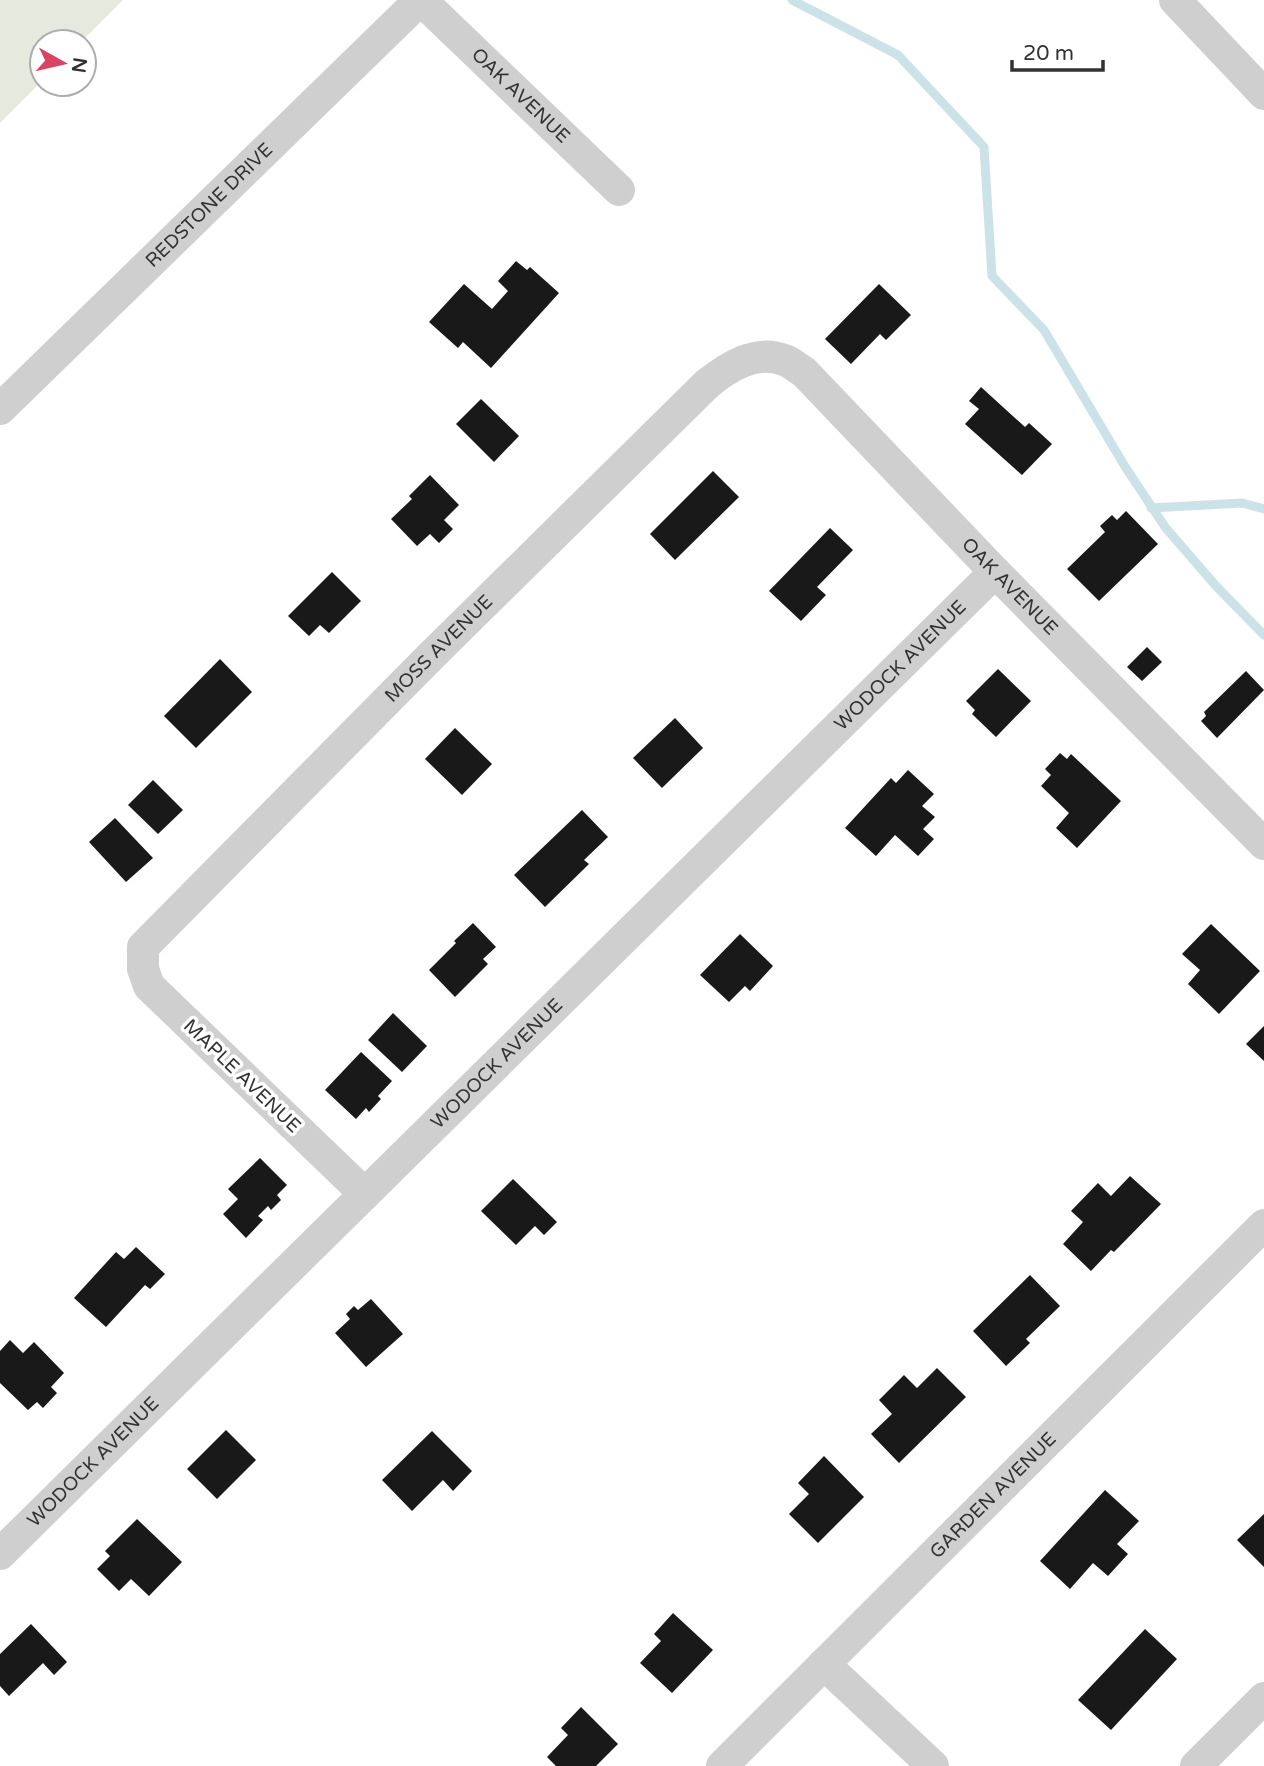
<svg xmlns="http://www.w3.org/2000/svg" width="1264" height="1766" viewBox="0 0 1264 1766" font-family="'Varela Round',sans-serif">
<rect width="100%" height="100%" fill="#fff"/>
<polygon fill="#e6eade" points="0,0 123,0 81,42 42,42 42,81 0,123"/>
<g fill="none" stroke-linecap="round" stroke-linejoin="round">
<g stroke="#cce2e9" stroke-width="9">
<polyline points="792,0 898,55 984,147 992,276 1044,330 1124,465 1165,527 1216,586 1264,635"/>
<polyline points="1151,508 1242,503 1264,509"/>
</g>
</g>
<g fill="#191919">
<polygon points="516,261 527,270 530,267 559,293 491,368 463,342 458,348 429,322 464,284 492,309 508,291 498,281"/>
<polygon points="879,284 911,315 886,340 880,334 851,364 825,339"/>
<polygon points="981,387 1025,427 1029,423 1052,444 1022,475 965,424 979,409 969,401"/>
<polygon points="481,399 519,436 494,462 456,424"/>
<polygon points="713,471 739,497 675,560 650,534"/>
<polygon points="430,475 459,505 444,520 453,529 439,543 430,534 417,546 391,519 412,499 409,496"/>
<polygon points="1126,511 1158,544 1099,601 1067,569 1105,532 1100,526 1112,515 1117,520"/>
<polygon points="830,528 853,550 817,587 826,595 801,621 769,591"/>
<polygon points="332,572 361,601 329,633 320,625 309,636 288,616"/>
<polygon points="1147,647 1162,662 1142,681 1127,667"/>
<polygon points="220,659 252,692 196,748 164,716"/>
<polygon points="998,669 1031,701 996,737 972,714 975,710 966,701"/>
<polygon points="1246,671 1264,690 1217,738 1201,721 1206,716 1204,712"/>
<polygon points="675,718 703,748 662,788 633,758"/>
<polygon points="455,728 492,764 462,795 425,759"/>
<polygon points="1060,753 1067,759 1071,754 1121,801 1077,848 1056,828 1069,813 1041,786 1051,775 1045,769"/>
<polygon points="908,770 934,794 922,806 935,817 923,829 934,839 918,856 895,835 876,856 845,828 891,778 896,783"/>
<polygon points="153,780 183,810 158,834 128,805"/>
<polygon points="582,810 608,837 584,860 589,864 545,907 514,875"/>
<polygon points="115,818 153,858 126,882 89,842"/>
<polygon points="473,923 496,947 483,959 488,964 455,997 429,970 456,943 454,941"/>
<polygon points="1211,924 1260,971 1219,1014 1188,984 1200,970 1182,954"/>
<polygon points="740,934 773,966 750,991 745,986 729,1002 700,975"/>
<polygon points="393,1013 427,1046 402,1072 368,1040"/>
<polygon points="1264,1026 1264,1061 1246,1044"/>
<polygon points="361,1052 392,1081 378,1096 381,1099 369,1112 366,1108 356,1119 325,1090"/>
<polygon points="260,1158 287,1185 277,1195 281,1200 271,1210 268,1206 258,1216 263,1220 246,1238 223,1214 238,1199 228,1189"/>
<polygon points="1130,1176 1161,1204 1114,1252 1111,1250 1091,1271 1063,1244 1083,1222 1071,1211 1098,1183 1111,1196"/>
<polygon points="513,1179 557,1222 544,1235 535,1226 516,1245 481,1211"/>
<polygon points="136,1247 165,1274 150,1289 145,1285 106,1327 74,1298 116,1252 124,1259"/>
<polygon points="1030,1275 1060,1306 1026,1339 1030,1343 1006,1366 973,1331"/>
<polygon points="371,1299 403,1334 366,1367 335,1333 350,1319 346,1314 354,1306 358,1310"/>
<polygon points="10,1340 23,1353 34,1342 64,1373 51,1387 57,1393 43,1408 37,1402 28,1410 0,1383 0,1351"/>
<polygon points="937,1368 966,1397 899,1463 871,1434 892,1414 879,1400 904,1375 917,1388"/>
<polygon points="226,1430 256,1460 217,1499 187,1469"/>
<polygon points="432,1431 472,1471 453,1491 443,1480 412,1511 382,1480"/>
<polygon points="824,1456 864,1497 818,1543 789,1514 809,1494 798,1483"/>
<polygon points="1105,1490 1139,1521 1117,1544 1128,1554 1108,1576 1093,1563 1070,1589 1040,1561"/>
<polygon points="1264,1514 1264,1567 1237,1540"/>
<polygon points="137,1519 182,1562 149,1596 131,1579 119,1591 97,1569 110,1556 105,1551"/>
<polygon points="673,1613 713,1650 672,1693 640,1663 661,1641 654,1634"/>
<polygon points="31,1624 67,1662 54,1675 43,1663 9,1696 0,1686 0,1654"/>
<polygon points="1145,1629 1177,1659 1111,1730 1078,1700"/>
<polygon points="581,1707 618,1744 596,1766 556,1766 547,1757 568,1735 561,1728"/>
</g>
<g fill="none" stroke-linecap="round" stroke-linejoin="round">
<g stroke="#cfcfcf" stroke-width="32">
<path id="s1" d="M421,0L619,190"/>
<polyline points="1175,0 1264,94"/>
<path id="s2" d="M0,409L420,0"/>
<path id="s3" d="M365,1194L149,986L143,969V947L431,656L707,384C728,367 756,349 784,360C791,362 797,368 804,372L995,572L1264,844"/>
<path id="s4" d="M0,1554L995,572"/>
<polyline points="824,1664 933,1766"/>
<path id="s5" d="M722,1766L1264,1225"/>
<polyline points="1196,1766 1264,1698"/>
</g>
</g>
<g text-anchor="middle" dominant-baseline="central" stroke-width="7" stroke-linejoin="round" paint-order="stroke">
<g font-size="19" fill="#323232" stroke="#fff">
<text stroke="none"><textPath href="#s1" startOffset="138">OAK AVENUE</textPath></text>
<text stroke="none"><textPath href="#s2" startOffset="292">REDSTONE DRIVE</textPath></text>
<text stroke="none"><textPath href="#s3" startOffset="1542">OAK AVENUE</textPath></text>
<text stroke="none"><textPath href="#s3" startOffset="760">MOSS AVENUE</textPath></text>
<text stroke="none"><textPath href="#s4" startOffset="1265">WODOCK AVENUE</textPath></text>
<text stroke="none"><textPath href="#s4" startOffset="698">WODOCK AVENUE</textPath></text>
<text transform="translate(242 1076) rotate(44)">MAPLE AVENUE</text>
<text stroke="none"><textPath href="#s4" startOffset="131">WODOCK AVENUE</textPath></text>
<text stroke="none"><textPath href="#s5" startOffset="383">GARDEN AVENUE</textPath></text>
</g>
</g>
<g transform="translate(63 63) rotate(98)"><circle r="33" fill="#ffffff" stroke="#adadad" stroke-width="2"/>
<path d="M0-5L12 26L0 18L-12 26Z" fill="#d94364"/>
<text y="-10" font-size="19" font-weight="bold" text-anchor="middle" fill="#323232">N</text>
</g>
<path d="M1012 60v10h91v-10" fill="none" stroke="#323232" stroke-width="3.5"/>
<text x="1023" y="60" font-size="21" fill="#323232" stroke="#ffffff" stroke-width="5" paint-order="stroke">20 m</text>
</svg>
